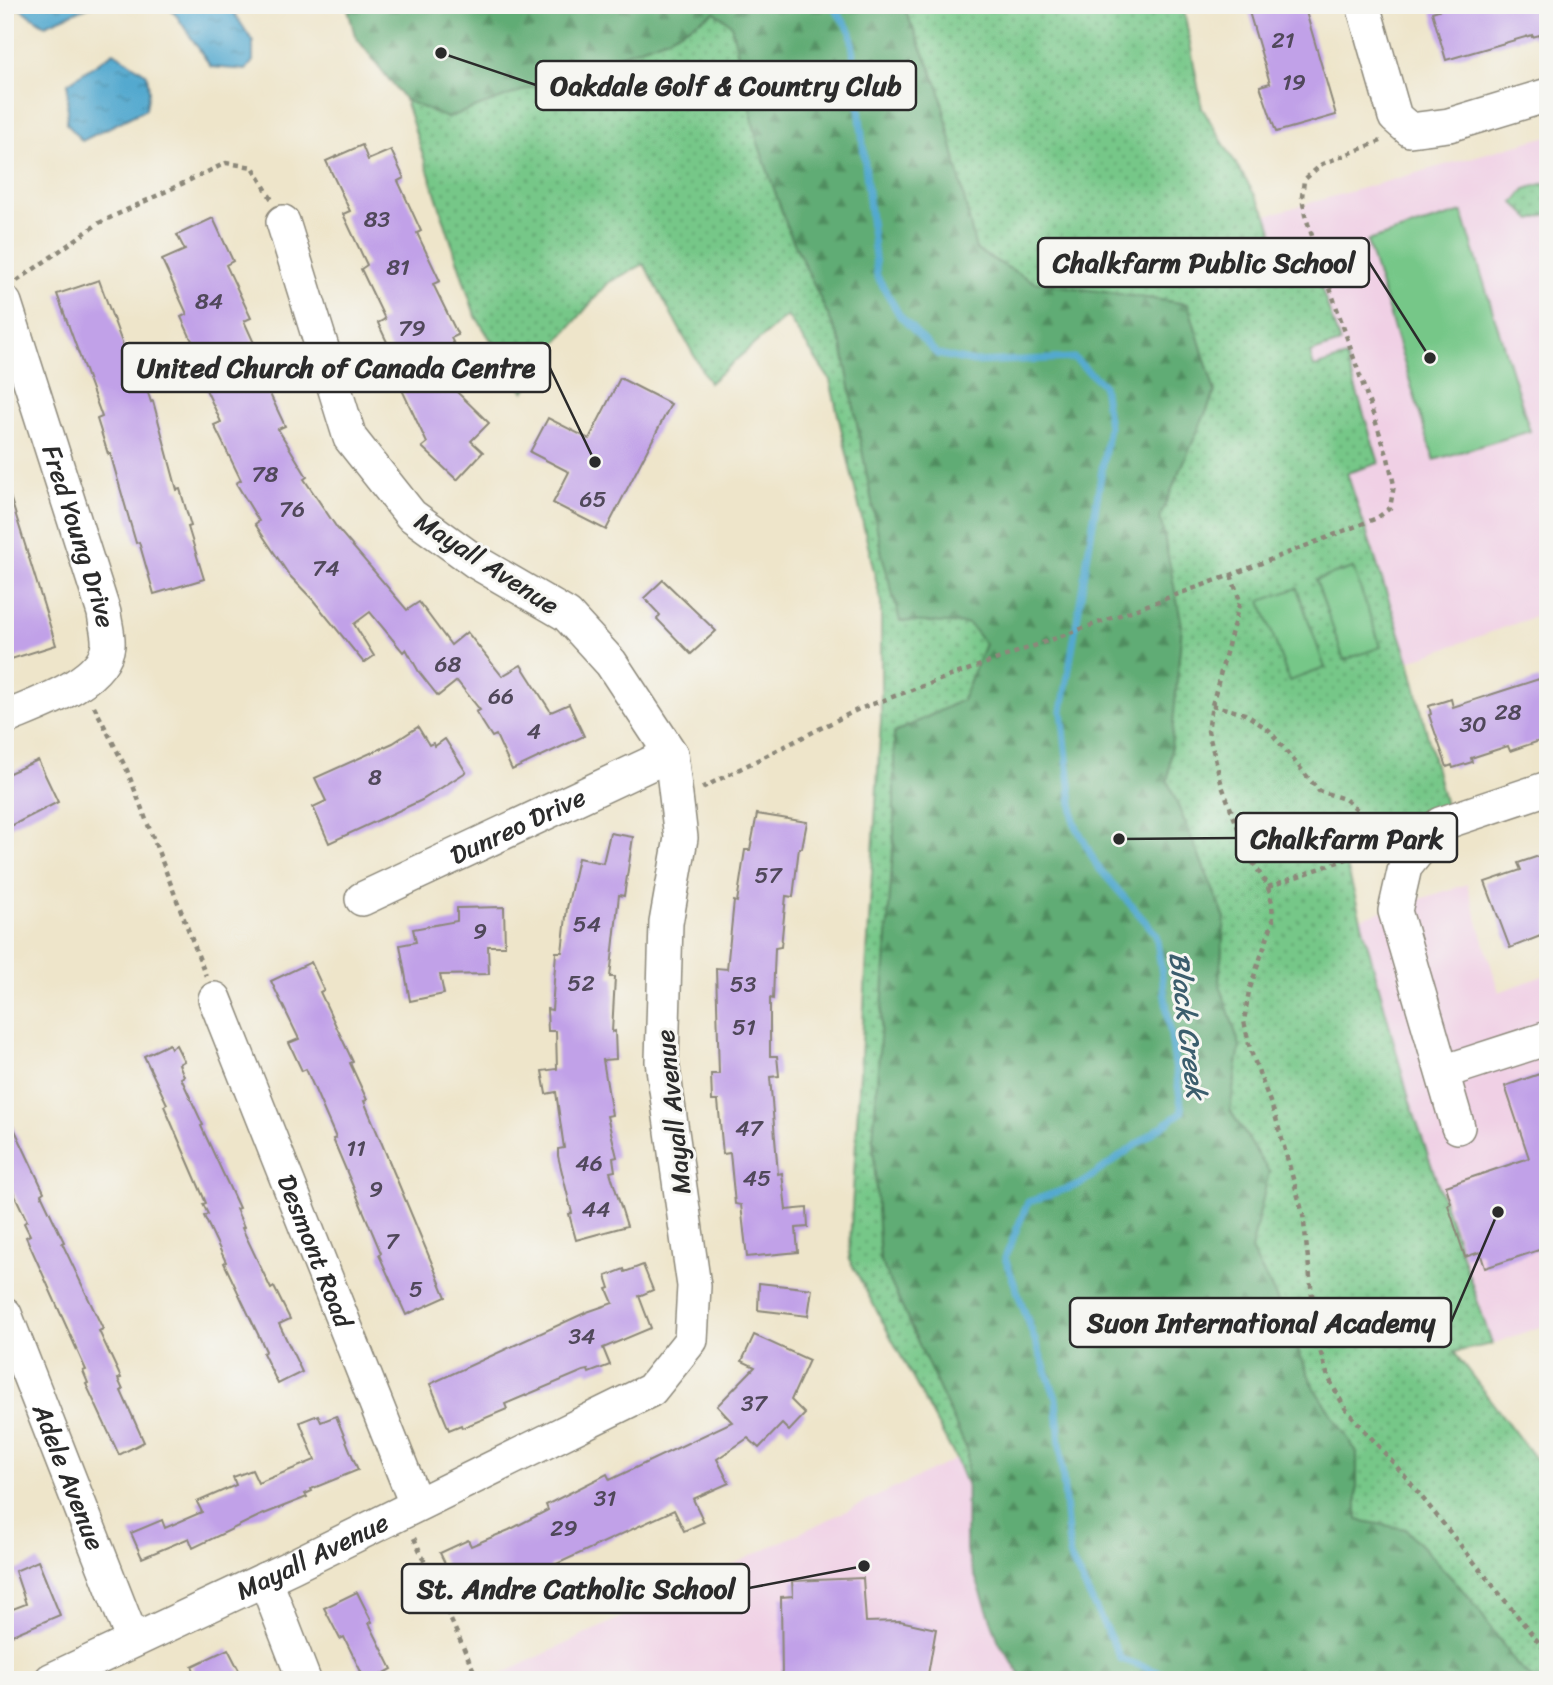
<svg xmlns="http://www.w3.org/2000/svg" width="1553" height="1685" viewBox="0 0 1553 1685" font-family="Sriracha,sans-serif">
<defs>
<pattern id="grass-dots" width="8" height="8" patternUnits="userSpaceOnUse" patternTransform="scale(1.75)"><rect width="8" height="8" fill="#76c788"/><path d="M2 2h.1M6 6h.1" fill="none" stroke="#61a26f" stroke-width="1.8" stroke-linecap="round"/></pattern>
<pattern id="forest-firs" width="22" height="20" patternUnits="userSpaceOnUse" patternTransform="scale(1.75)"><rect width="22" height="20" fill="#60ac74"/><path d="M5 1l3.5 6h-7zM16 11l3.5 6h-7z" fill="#4f8c5f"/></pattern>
<pattern id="water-ripples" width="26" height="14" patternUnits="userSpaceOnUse" patternTransform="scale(1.75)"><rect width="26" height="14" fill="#52a9cf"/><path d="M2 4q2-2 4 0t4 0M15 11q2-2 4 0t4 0" fill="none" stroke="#448aa8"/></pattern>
</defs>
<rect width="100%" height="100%" fill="#f6f6f2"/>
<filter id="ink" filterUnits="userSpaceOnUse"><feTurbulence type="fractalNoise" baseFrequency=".0143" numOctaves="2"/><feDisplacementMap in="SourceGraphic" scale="14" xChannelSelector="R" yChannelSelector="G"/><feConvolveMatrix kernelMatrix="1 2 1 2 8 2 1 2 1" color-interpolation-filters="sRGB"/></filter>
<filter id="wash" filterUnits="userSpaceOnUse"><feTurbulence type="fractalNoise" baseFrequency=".00686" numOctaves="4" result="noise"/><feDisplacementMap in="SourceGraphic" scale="28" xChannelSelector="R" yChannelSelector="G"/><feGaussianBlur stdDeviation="1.57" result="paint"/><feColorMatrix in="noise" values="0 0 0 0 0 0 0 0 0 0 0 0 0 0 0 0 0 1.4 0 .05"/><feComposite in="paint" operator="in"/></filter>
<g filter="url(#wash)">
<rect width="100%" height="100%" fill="#eee5ca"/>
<g fill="#f0d0e5">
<polygon points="1548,136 1548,612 1409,661 1356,501 1267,215"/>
<polygon points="1467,884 1499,992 1548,974 1548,1324 1492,1344 1409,1099 1361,918"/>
<polygon points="956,1459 1042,1673 1048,1680 489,1680"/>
</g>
<g fill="url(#grass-dots)" stroke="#50795a" stroke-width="2">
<polygon points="347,5 1183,5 1202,108 1267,215 1280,255 1307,246 1340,343 1310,353 1314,367 1346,357 1379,463 1347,473 1409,661 1446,810 1384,830 1342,848 1409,1099 1492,1344 1454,1352 1548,1476 1548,1680 1048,1680 1042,1673 956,1459 849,1259 881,720 881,602 830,380 787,316 709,383 644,264 609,282 552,348 524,392 475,315 405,100"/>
<polygon points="1548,182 1548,214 1532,220 1514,203 1525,189"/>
</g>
<polygon fill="url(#forest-firs)" stroke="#466c50" stroke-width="2" points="347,5 903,5 939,88 976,250 1034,282 1188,304 1215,392 1160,516 1182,625 1168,782 1225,918 1219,982 1240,1046 1230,1110 1269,1172 1251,1250 1276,1297 1314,1388 1357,1452 1357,1520 1406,1529 1471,1599 1517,1665 1533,1680 1024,1680 999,1642 966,1551 967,1450 880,1259 873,1140 894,835 894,733 962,700 985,644 969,624 900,621 882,555 842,345 789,232 757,140 731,24 715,12 668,38 447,118 405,100 355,36"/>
<g fill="#76c788" stroke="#50795a" stroke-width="2">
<polygon points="1462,212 1530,431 1434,460 1367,241"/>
<polygon points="1353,568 1381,647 1344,660 1316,580"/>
<polygon points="1297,588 1325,668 1289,681 1261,601"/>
</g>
<g fill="url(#water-ripples)" stroke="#3e6a7d" stroke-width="2">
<polygon points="14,5 92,5 45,25"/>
<polygon points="164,5 229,5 253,42 253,61 246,70 211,67 174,12"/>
<polygon points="114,52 147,74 149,91 146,109 82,141 67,124 68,83"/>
</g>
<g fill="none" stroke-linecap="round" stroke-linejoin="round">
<polyline stroke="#52a9cf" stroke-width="7" points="832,5 851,32 877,276 900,316 937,354 974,362 1074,358 1103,385 1109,427 1062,711 1074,822 1097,866 1156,934 1182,1112 1081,1184 1028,1202 1005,1258 1056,1398 1070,1557 1121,1659 1182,1680"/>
</g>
<g id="blocks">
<g fill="#c1a1e8">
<polygon points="1247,5 1304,5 1336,115 1276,132 1260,86 1270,83"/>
<polygon points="1454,5 1548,5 1548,33 1532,37 1532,35 1446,60 1432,12"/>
<polygon points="362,145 368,160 391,150 404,178 398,181 421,231 417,233 440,281 433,284 458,335 451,338 472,382 455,390 489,423 471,441 483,452 457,480 422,447 427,443 396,377 402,374 378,323 385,319 361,269 367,265 343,214 350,211 326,161"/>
<polygon points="213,218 233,261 226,265 251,318 244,321 268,374 262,377 285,426 278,429 307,477 304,479 337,528 407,610 419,602 451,645 467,632 502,676 521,665 551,712 569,704 584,736 512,770 496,735 492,737 476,712 480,710 457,681 438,696 419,672 406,649 403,652 370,612 354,624 374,656 364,663 313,600 289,575 255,524 259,521 236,483 241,480 214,425 221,422 198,372 205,369 181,317 187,314 162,260 185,250 177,235"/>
<polygon points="99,280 128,359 136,356 151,402 153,401 177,490 180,489 191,526 188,527 204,579 154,594 139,542 136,543 110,453 108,454 97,419 102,417 57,294"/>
<polygon points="620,378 671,404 606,530 553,503 569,472 530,452 548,418 589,439"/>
<polygon points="5,493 9,493 56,645 5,661"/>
<polygon points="663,580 716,631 691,654 657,619 660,615 644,598"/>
<polygon points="1539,679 1548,704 1548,738 1510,751 1508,746 1471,758 1472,762 1453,768 1452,765 1447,767 1429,715 1431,714 1429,706 1451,699 1453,707"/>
<polygon points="418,727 429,745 433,743 435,746 445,739 466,772 422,800 329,843 313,807 326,801 315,778 393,743"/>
<polygon points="38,760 58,802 5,829 5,775"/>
<polygon points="757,814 807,822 802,848 799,848 793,897 786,896 781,947 775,948 773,999 770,998 770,1056 777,1056 779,1076 770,1077 778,1174 782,1173 786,1210 807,1208 808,1227 796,1228 798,1252 747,1257 741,1205 735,1204 730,1153 723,1154 718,1101 712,1101 711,1074 719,1074 716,968 727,969 734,901 737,902 745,850 750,850"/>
<polygon points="610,833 633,837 624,896 619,895 610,977 615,977 612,1032 615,1031 616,1059 603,1060 612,1115 607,1116 617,1157 613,1158 615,1171 610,1172 627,1226 576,1240 569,1214 572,1213 558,1156 558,1149 564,1148 556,1092 546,1094 542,1071 557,1069 556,1031 548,1031 547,1009 552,1010 556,952 562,952 567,908 578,858 603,863"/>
<polygon points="1548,853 1548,933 1510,948 1485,882 1521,870 1518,863"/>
<polygon points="504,907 505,946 488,946 489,974 440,975 444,994 410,1001 400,945 416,942 413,929 457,921 457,908"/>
<polygon points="311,962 324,990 320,992 353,1062 350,1063 367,1100 364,1101 446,1297 406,1315 379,1255 381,1253 333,1139 336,1138 306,1069 302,1071 289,1043 299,1039 271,981"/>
<polygon points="169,1044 171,1048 176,1045 184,1061 179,1064 184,1076 181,1078 203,1125 201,1126 239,1208 236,1209 244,1227 242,1228 271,1289 274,1287 290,1319 279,1324 302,1372 278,1384 263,1353 266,1351 224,1263 226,1262 204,1216 208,1214 203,1204 206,1203 164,1106 167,1104 144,1056"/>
<polygon points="1548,1071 1548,1247 1485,1268 1480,1252 1465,1257 1448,1205 1451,1203 1446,1186 1529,1158 1505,1086"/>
<polygon points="5,1109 44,1192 41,1194 64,1242 62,1243 103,1329 99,1331 121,1378 118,1379 123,1390 121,1391 144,1442 119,1455 86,1384 88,1383 83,1371 86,1370 26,1237 30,1235 24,1223 27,1221 10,1185 5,1187"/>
<polygon points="643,1265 653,1290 639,1296 651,1328 603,1348 610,1365 589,1373 588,1370 583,1371 505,1404 507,1409 462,1428 461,1425 449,1430 430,1384 587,1312 613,1303 607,1289 610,1288 606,1276 624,1269 625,1272"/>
<polygon points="759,1283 812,1289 808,1316 758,1310"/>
<polygon points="754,1335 809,1360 791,1400 805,1414 789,1431 782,1424 759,1448 748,1438 717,1459 729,1483 693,1499 704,1522 684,1531 674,1510 550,1567 554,1576 534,1579 539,1588 517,1598 512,1587 467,1609 440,1553 468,1540 471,1546 509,1530 548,1510 546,1505 607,1474 610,1480 732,1422 717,1406 755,1367 742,1361"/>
<polygon points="318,1415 321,1422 336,1416 358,1470 311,1489 312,1491 305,1494 307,1497 259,1516 193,1548 189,1538 142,1558 131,1533 162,1520 165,1528 202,1512 197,1502 236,1485 233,1477 252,1470 258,1483 315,1460 300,1422"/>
<polygon points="38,1561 60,1615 5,1638 5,1612 26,1604 15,1571"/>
<polygon points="863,1578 866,1622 900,1621 936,1629 927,1680 782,1680 781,1597 793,1596 792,1581"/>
<polygon points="357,1592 372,1622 369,1623 392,1669 372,1680 365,1680 344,1637 340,1639 324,1608"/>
<polygon points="228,1649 244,1680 198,1680 192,1666"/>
</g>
</g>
</g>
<g filter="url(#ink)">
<use href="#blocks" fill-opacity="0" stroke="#8c887a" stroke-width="2"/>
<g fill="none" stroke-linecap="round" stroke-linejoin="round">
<g stroke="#8c887a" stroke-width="36">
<g id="minor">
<polyline points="1363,5 1395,117 1410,130 1449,125 1548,95"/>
<path id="s1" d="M5,303L104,613C105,623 109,635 108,645C104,683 35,705 5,718"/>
<path id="s2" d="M362,899L671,754"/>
<path id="s3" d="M215,999L416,1504"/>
<polyline points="1443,1072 1548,1038"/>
<polyline points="1458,1127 1395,911 1405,867 1440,824 1548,788"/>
<path id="s4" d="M5,1314L133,1641"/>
<polyline points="265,1579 304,1680"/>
<path id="s5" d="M51,1680L291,1567L651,1390L691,1340L694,1286L662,1061L666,923L681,838L671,754L611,663L567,615L476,562L411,515L350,438L283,222"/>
</g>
</g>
<g stroke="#8c887a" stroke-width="4.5" stroke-dasharray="5 5" stroke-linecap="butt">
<polyline points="17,281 99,223 226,163 253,167 272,200"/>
<polyline points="1231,575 1240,601 1212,705 1208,731 1222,786 1248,854 1268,887 1272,903 1273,921 1249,991 1244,1021 1250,1049 1275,1115 1303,1214 1317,1340 1328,1377 1345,1408 1404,1475 1548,1654"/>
<polyline points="1212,705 1245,714 1269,730 1319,791 1345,799 1361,813 1383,846"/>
<polyline points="94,706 127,770 206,976"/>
<polyline points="702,788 859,709 1231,575 1377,518 1390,508 1394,485 1388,458 1305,215 1302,197 1304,180 1322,164 1381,141"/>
<polyline points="1268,887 1383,846 1385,848"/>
<polyline points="414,1538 478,1680"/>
</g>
<use href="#minor" stroke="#fff" stroke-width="33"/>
</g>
</g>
<g text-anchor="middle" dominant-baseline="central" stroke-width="6" stroke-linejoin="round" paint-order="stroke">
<g font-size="23" fill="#50485a">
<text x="1283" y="40">21</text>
<text x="1294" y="82">19</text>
<text x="377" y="219">83</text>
<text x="398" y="267">81</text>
<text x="209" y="301">84</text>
<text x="412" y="328">79</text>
<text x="265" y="474">78</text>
<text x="593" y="499">65</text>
<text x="292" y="509">76</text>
<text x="326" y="568">74</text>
<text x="448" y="664">68</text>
<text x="501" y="696">66</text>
<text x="1508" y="712">28</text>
<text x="1473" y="724">30</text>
<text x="534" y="731">4</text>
<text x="375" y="777">8</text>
<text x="768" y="875">57</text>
<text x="587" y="924">54</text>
<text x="480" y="931">9</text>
<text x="581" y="983">52</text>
<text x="743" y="984">53</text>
<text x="744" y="1027">51</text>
<text x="749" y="1128">47</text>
<text x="356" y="1148">11</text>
<text x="589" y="1163">46</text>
<text x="757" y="1178">45</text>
<text x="376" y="1189">9</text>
<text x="596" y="1209">44</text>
<text x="392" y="1241">7</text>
<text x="416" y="1289">5</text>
<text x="582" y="1336">34</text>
<text x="754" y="1403">37</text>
<text x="605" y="1498">31</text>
<text x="564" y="1528">29</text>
</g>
<g font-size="26" fill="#2b2b2b" stroke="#f6f6f2">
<text stroke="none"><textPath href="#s1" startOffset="245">Fred Young Drive</textPath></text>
<text transform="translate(487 563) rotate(33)">Mayall Avenue</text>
<text stroke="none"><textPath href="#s2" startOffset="172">Dunreo Drive</textPath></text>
<text transform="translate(673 1112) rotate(-96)">Mayall Avenue</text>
<text stroke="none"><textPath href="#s3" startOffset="271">Desmont Road</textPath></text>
<text stroke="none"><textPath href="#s4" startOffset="175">Adele Avenue</textPath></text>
<text stroke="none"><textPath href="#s5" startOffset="289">Mayall Avenue</textPath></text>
</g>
<g font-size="28" font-style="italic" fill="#3b5d6d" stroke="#f6f6f2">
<text transform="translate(1188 1025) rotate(83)">Black Creek</text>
</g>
</g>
<path fill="none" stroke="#2b2b2b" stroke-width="2.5" d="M441 53L536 85M1430 358L1369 262M595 462L550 368M1119 839L1236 838M1498 1212L1451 1322M864 1566L749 1588"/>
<g fill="#2b2b2b" stroke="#f6f6f2" stroke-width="2.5">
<circle cx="441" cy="53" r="7"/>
<circle cx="1430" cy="358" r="7"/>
<circle cx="595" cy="462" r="7"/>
<circle cx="1119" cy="839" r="7"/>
<circle cx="1498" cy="1212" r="7"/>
<circle cx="864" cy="1566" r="7"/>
</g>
<g fill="#f6f6f2" stroke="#2b2b2b" stroke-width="2.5">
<rect x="536" y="61" width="380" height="49" rx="7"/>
<rect x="1038" y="238" width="331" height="49" rx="7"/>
<rect x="122" y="343" width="428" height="49" rx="7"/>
<rect x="1236" y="813" width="221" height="49" rx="7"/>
<rect x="1070" y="1298" width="381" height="49" rx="7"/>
<rect x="402" y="1564" width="347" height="49" rx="7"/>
</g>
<g font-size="28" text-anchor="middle" font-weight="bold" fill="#2b2b2b">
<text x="726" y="95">Oakdale Golf &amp; Country Club</text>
<text x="1204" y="272">Chalkfarm Public School</text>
<text x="336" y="377">United Church of Canada Centre</text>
<text x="1347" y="848">Chalkfarm Park</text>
<text x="1261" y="1332">Suon International Academy</text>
<text x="576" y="1598">St. Andre Catholic School</text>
</g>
<rect width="1553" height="1685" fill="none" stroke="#f6f6f2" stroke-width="28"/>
</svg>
